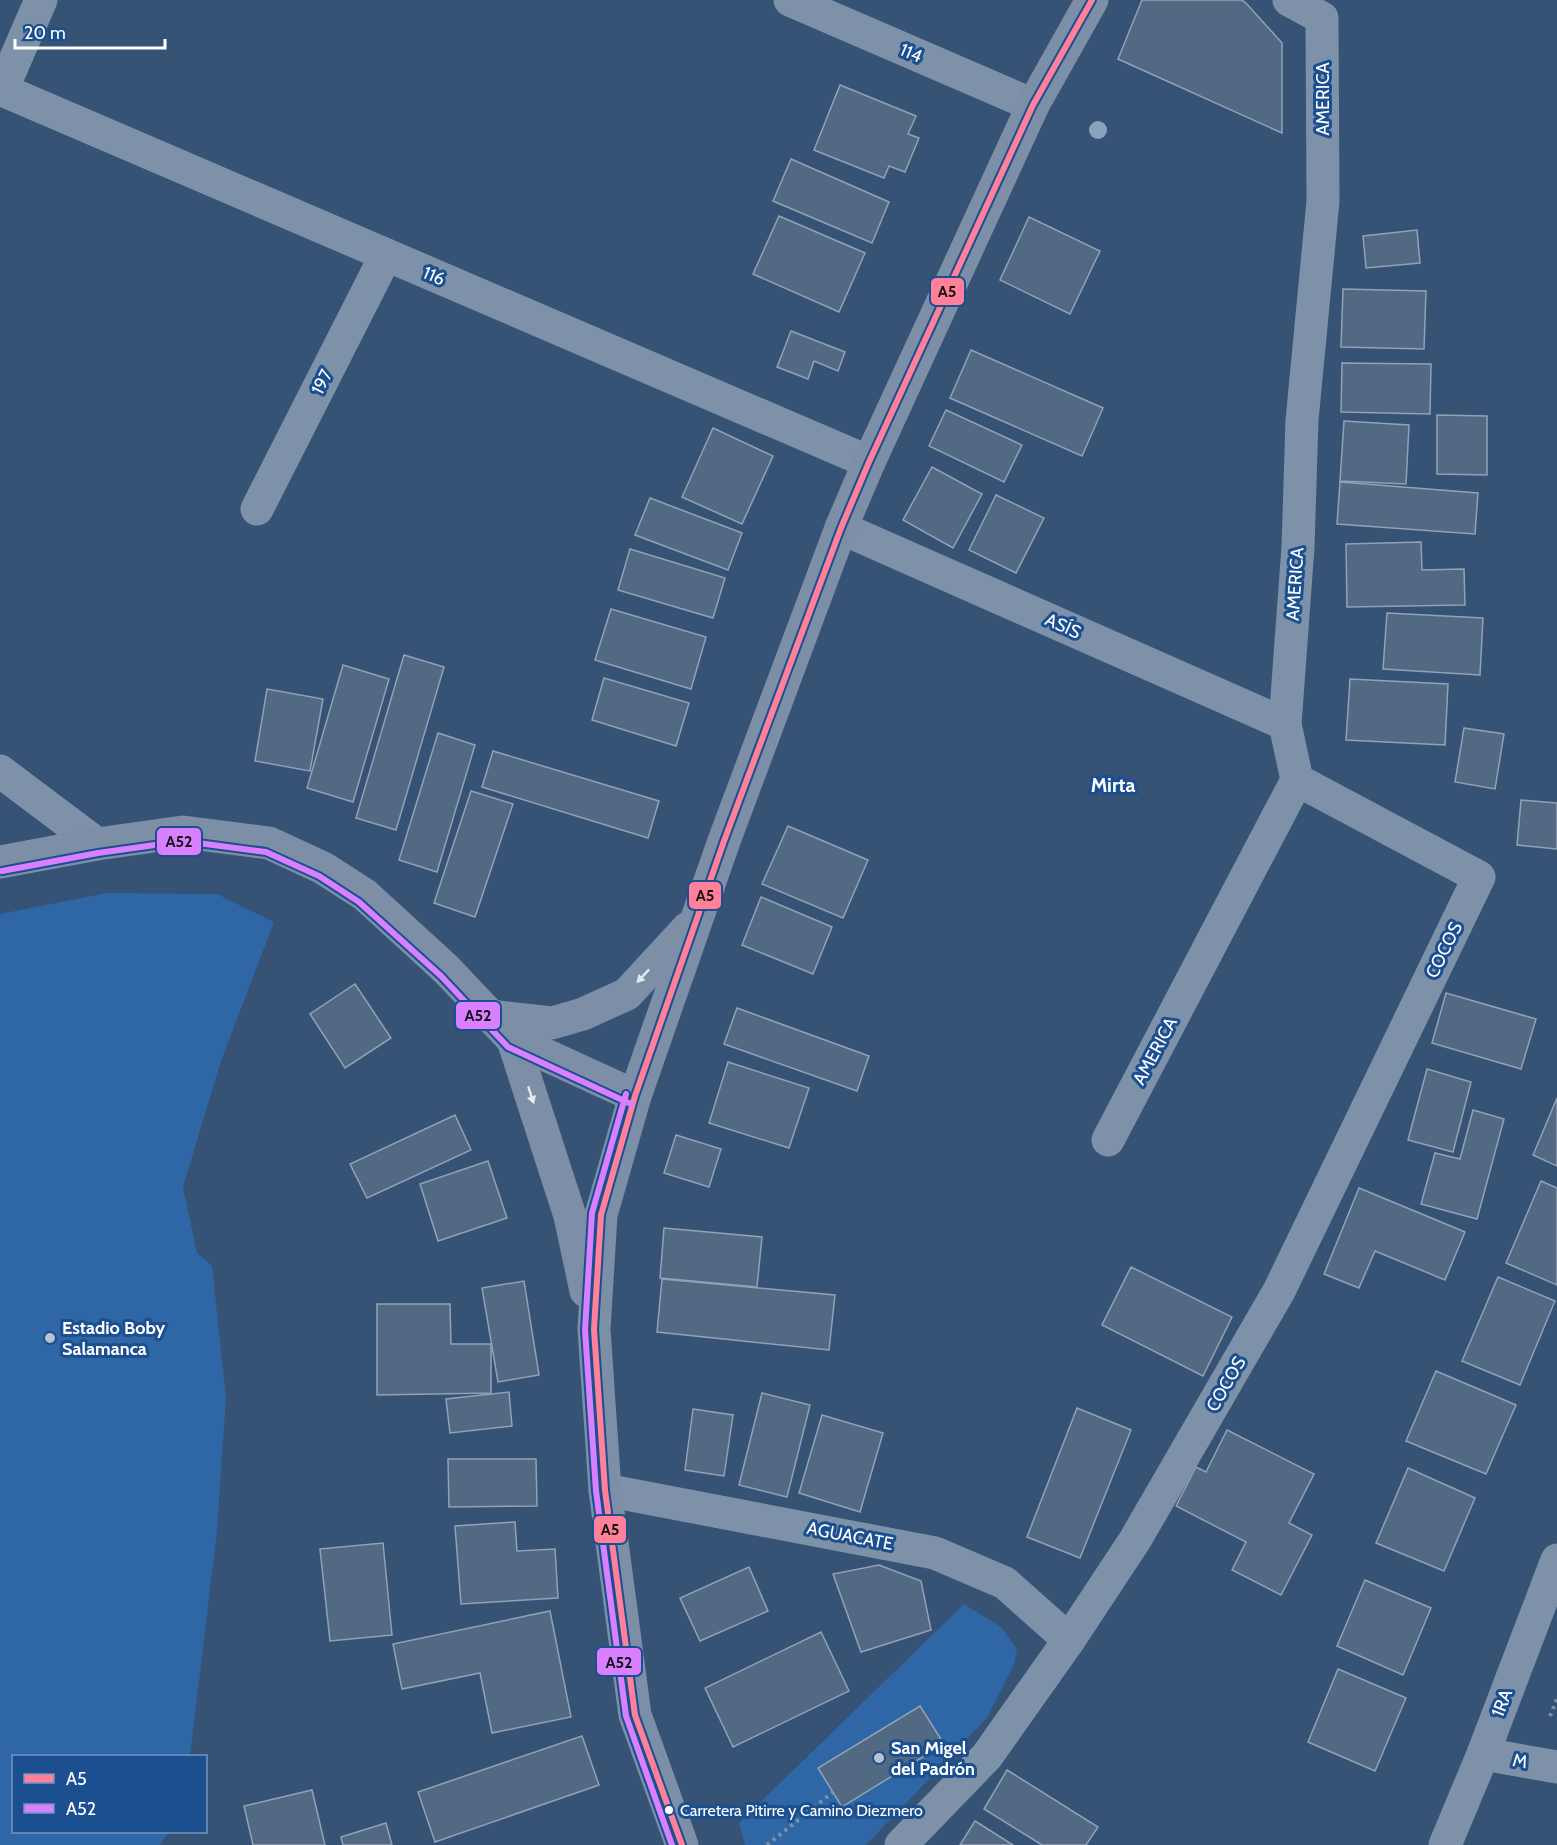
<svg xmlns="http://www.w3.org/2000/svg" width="1557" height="1845" viewBox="0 0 1557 1845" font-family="Cabin,sans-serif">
<rect width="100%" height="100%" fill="#365274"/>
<g fill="#2f66a5">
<polygon points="107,893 217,894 274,922 221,1061 183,1187 197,1253 212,1266 226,1397 217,1531 190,1756 14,1756 14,1832 169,1832 160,1845 0,1845 0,914"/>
<polygon points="964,1604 1001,1627 1017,1649 1014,1665 987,1718 866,1845 745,1845 739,1823"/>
</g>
<g fill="#526984" stroke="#92a2b6" stroke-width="1.5">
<polygon points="1142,0 1241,0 1245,2 1282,43 1282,133 1118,59"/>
<polygon points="840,85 916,116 908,134 919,138 905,172 889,166 884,178 814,150"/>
<polygon points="791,159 889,202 872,243 773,201"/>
<polygon points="779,216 865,253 839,312 753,274"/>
<polygon points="1029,217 1100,251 1070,314 1000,280"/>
<polygon points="1417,230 1420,263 1366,268 1363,236"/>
<polygon points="1343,289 1426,291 1424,349 1341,347"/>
<polygon points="791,331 845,352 838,371 814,361 808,379 777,367"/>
<polygon points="971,350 1103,408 1082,456 950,398"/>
<polygon points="1342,363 1431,364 1430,414 1341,412"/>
<polygon points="946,410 1022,445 1004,482 929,446"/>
<polygon points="1437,415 1487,416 1487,475 1437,474"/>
<polygon points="1344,421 1409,425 1406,484 1340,481"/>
<polygon points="713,428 773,456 742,524 682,497"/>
<polygon points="932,467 982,494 953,548 903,520"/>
<polygon points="1340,482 1478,493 1475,534 1337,524"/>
<polygon points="996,495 1044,518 1016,573 969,550"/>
<polygon points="650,498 742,533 728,570 635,535"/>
<polygon points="1421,542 1422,570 1464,569 1465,605 1347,607 1346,544"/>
<polygon points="630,549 725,578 713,618 618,590"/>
<polygon points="611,609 706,637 691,689 595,660"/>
<polygon points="1387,613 1483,618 1480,675 1383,669"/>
<polygon points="404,655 444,667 396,830 356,818"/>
<polygon points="343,665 389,679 353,802 307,788"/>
<polygon points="604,678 689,703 676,746 592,720"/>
<polygon points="1350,679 1448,684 1445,745 1346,740"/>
<polygon points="267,689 323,699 310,771 255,761"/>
<polygon points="1464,728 1504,734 1495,789 1455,782"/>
<polygon points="438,733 475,745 437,872 399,860"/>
<polygon points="493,751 659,801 648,838 482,787"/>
<polygon points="471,791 513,804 475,917 434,903"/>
<polygon points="1521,800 1557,803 1557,849 1517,845"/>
<polygon points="788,826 868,860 843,918 762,884"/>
<polygon points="761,897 832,927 813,974 742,945"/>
<polygon points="355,984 391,1038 345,1068 310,1014"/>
<polygon points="1446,993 1536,1019 1521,1069 1432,1043"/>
<polygon points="737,1008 869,1056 857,1091 724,1044"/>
<polygon points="728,1062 809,1088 789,1148 709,1123"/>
<polygon points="1427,1069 1471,1082 1453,1152 1408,1140"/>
<polygon points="1557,1098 1557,1166 1533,1155"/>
<polygon points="1473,1110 1504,1119 1477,1219 1421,1204 1435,1153 1460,1159"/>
<polygon points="455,1115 471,1150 367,1198 350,1164"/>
<polygon points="676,1135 721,1149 709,1187 664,1173"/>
<polygon points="488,1161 507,1218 438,1241 420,1184"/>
<polygon points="1541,1181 1557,1188 1557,1285 1506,1263"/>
<polygon points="1359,1188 1465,1232 1445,1280 1375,1251 1359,1288 1324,1274"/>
<polygon points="664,1228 762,1237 757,1287 660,1278"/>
<polygon points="1131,1267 1232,1317 1203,1376 1102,1325"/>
<polygon points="1498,1277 1555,1301 1520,1385 1462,1361"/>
<polygon points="662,1279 835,1295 829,1350 657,1332"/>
<polygon points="524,1281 539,1375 498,1382 482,1288"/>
<polygon points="377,1304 450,1304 451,1344 491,1344 491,1393 377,1395"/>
<polygon points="1436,1371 1516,1405 1486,1474 1406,1441"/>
<polygon points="509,1392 512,1426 450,1433 446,1399"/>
<polygon points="762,1393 810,1405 787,1497 739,1485"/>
<polygon points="1077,1408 1131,1430 1080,1558 1027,1537"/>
<polygon points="693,1409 733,1415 724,1476 685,1470"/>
<polygon points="822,1415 883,1433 860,1512 799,1493"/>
<polygon points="1227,1430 1314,1474 1289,1523 1312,1535 1281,1595 1232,1570 1246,1542 1176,1506 1196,1467 1206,1472"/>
<polygon points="448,1459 536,1459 537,1506 449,1507"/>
<polygon points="1408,1468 1475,1498 1444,1571 1376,1543"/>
<polygon points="515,1522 517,1551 555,1549 558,1598 461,1604 455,1526"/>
<polygon points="383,1543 392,1635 330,1641 320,1549"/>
<polygon points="879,1565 921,1581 931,1630 861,1652 833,1574"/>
<polygon points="749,1567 768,1611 700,1641 680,1598"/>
<polygon points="1365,1580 1431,1608 1403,1675 1337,1646"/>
<polygon points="550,1611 571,1717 492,1733 480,1673 402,1689 393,1644"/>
<polygon points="821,1632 849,1691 733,1747 705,1688"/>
<polygon points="1338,1669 1406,1698 1375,1771 1308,1742"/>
<polygon points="920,1706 944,1744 842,1807 818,1768"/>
<polygon points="582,1736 599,1785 435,1842 418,1792"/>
<polygon points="1007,1770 1098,1827 1086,1845 1042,1845 984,1809"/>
<polygon points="312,1790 325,1845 253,1845 244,1806"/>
<polygon points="975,1821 1013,1845 960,1845"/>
<polygon points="386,1823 392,1845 343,1845 341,1837"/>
</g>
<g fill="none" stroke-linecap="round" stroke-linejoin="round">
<g stroke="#7d92a8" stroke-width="4" stroke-dasharray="3 4.5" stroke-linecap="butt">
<polyline points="1550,1716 1557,1699"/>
<polyline points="767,1845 833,1792"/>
</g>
<g stroke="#7d92a8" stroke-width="33">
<polyline points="790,0 1033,105"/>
<polyline points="0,89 869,462"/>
<polyline points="2,90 41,0"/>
<polyline points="257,509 386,255"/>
<polyline points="841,528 1285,724"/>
<polyline points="0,771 97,844"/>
<polyline points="1108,1140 1297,780 1285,724 1298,547 1302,420 1323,201 1322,18 1289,0"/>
<polyline points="605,1490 935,1553 1005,1583 1069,1640"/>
<polyline points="1483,1754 1557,1767"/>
<polyline points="901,1845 987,1756 1069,1640 1135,1540 1279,1291 1479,877 1297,780"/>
<polyline points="1445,1845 1483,1754 1557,1560"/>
</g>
<g stroke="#7d8ea7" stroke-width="33">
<polyline points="0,862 97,844 183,832 269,843 323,868 365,895 447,970 513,1040 635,1096"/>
<polyline points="490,1016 552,1023 583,1014 627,994 688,928"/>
<polyline points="513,1040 570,1216 586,1291"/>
<polyline points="682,1845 635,1715 605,1490 594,1329 601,1215 635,1096 724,841 841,528 869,462 1033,105 1092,0"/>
</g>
<g stroke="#1b4f8f" stroke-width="10">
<polyline id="bus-1" points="682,1845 635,1715 605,1490 594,1329 601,1215 635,1096 724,841 841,528 869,462 1033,105 1092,0"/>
</g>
<g stroke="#1b4f8f" stroke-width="10">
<g id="bus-2">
<polyline points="2,871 98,853 183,841 266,852 319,876 359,902 441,976 508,1047 631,1104"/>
<polyline points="626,1094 592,1213 585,1330 596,1491 626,1716 672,1845"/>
</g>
</g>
<use href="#bus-1" stroke="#ff8098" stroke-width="6"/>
<use href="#bus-2" stroke="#d880ff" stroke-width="6"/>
</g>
<circle fill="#8aa2be" cx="1098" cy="130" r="9"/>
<defs><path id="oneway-solid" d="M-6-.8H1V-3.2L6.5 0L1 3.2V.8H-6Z" transform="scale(1.5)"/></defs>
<g fill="#e5e8ed">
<use href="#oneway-solid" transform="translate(643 976) rotate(133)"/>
<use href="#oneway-solid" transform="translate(531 1095) rotate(72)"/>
</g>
<g fill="#b9c2ce" stroke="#1b4f8f" stroke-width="2">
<circle cx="50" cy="1338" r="6"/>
<circle cx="879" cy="1758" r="6"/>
</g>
<circle fill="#fff" stroke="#1b4f8f" stroke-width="2" cx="669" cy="1810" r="5"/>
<g text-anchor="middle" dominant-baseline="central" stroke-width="6" stroke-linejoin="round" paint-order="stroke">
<g font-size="16" fill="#fff" stroke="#1b4f8f" text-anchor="start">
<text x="680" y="1810">Carretera Pitirre y Camino Diezmero</text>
</g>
<g font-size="18" fill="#fff" stroke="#1b4f8f">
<text transform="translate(911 53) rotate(23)">114</text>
<text transform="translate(1323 99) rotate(-90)">AMERICA</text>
<text transform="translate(434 276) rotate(23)">116</text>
<text transform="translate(322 382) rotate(-63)">197</text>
<text transform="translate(1295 584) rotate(-86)">AMERICA</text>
<text transform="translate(1063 626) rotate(24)">ASÍS</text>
<text transform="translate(1444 950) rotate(-64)">COCOS</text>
<text transform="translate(1155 1051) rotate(-62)">AMERICA</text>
<text transform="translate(1226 1384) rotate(-60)">COCOS</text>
<text transform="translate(850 1536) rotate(11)">AGUACATE</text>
<text transform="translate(1502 1703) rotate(-69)">1RA</text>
<text transform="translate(1520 1761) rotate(10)">M</text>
</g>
<g font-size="18" font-weight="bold" fill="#fff" stroke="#1b4f8f" text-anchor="start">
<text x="62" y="1328">Estadio Boby<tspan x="62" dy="21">Salamanca</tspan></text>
<text x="891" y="1748">San Migel<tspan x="891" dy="21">del Padrón</tspan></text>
</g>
<g font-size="20" font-weight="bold" fill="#fff" stroke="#1b4f8f">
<text x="1113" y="785">Mirta</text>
</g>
</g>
<g stroke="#1b4f8f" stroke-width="2">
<rect x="930" y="277" width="35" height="29" rx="6" fill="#ff8098"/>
<rect x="156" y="827" width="46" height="29" rx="6" fill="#d880ff"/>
<rect x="688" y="881" width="34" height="29" rx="6" fill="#ff8098"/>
<rect x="455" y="1001" width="46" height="29" rx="6" fill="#d880ff"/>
<rect x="593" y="1515" width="34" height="29" rx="6" fill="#ff8098"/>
<rect x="596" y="1647" width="46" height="29" rx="6" fill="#d880ff"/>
</g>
<g font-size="16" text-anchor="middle" font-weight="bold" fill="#111">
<text x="947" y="297">A5</text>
<text x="179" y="847">A52</text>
<text x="705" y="901">A5</text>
<text x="478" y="1021">A52</text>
<text x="610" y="1535">A5</text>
<text x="619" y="1668">A52</text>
</g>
<rect x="12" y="1755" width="195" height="78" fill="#1b4f8f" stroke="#7695bc" stroke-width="1.5"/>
<rect x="24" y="1774" width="30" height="9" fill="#ff8098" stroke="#7695bc" stroke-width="1.5"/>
<text x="66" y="1785" font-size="18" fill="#ffffff">A5</text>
<rect x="24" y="1804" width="30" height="9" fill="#d880ff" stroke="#7695bc" stroke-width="1.5"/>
<text x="66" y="1815" font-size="18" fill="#ffffff">A52</text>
<path d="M15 39v9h150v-9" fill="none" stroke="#ffffff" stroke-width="3"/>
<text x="24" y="39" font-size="18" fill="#ffffff" stroke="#1b4f8f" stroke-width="4.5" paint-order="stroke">20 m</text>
</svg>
